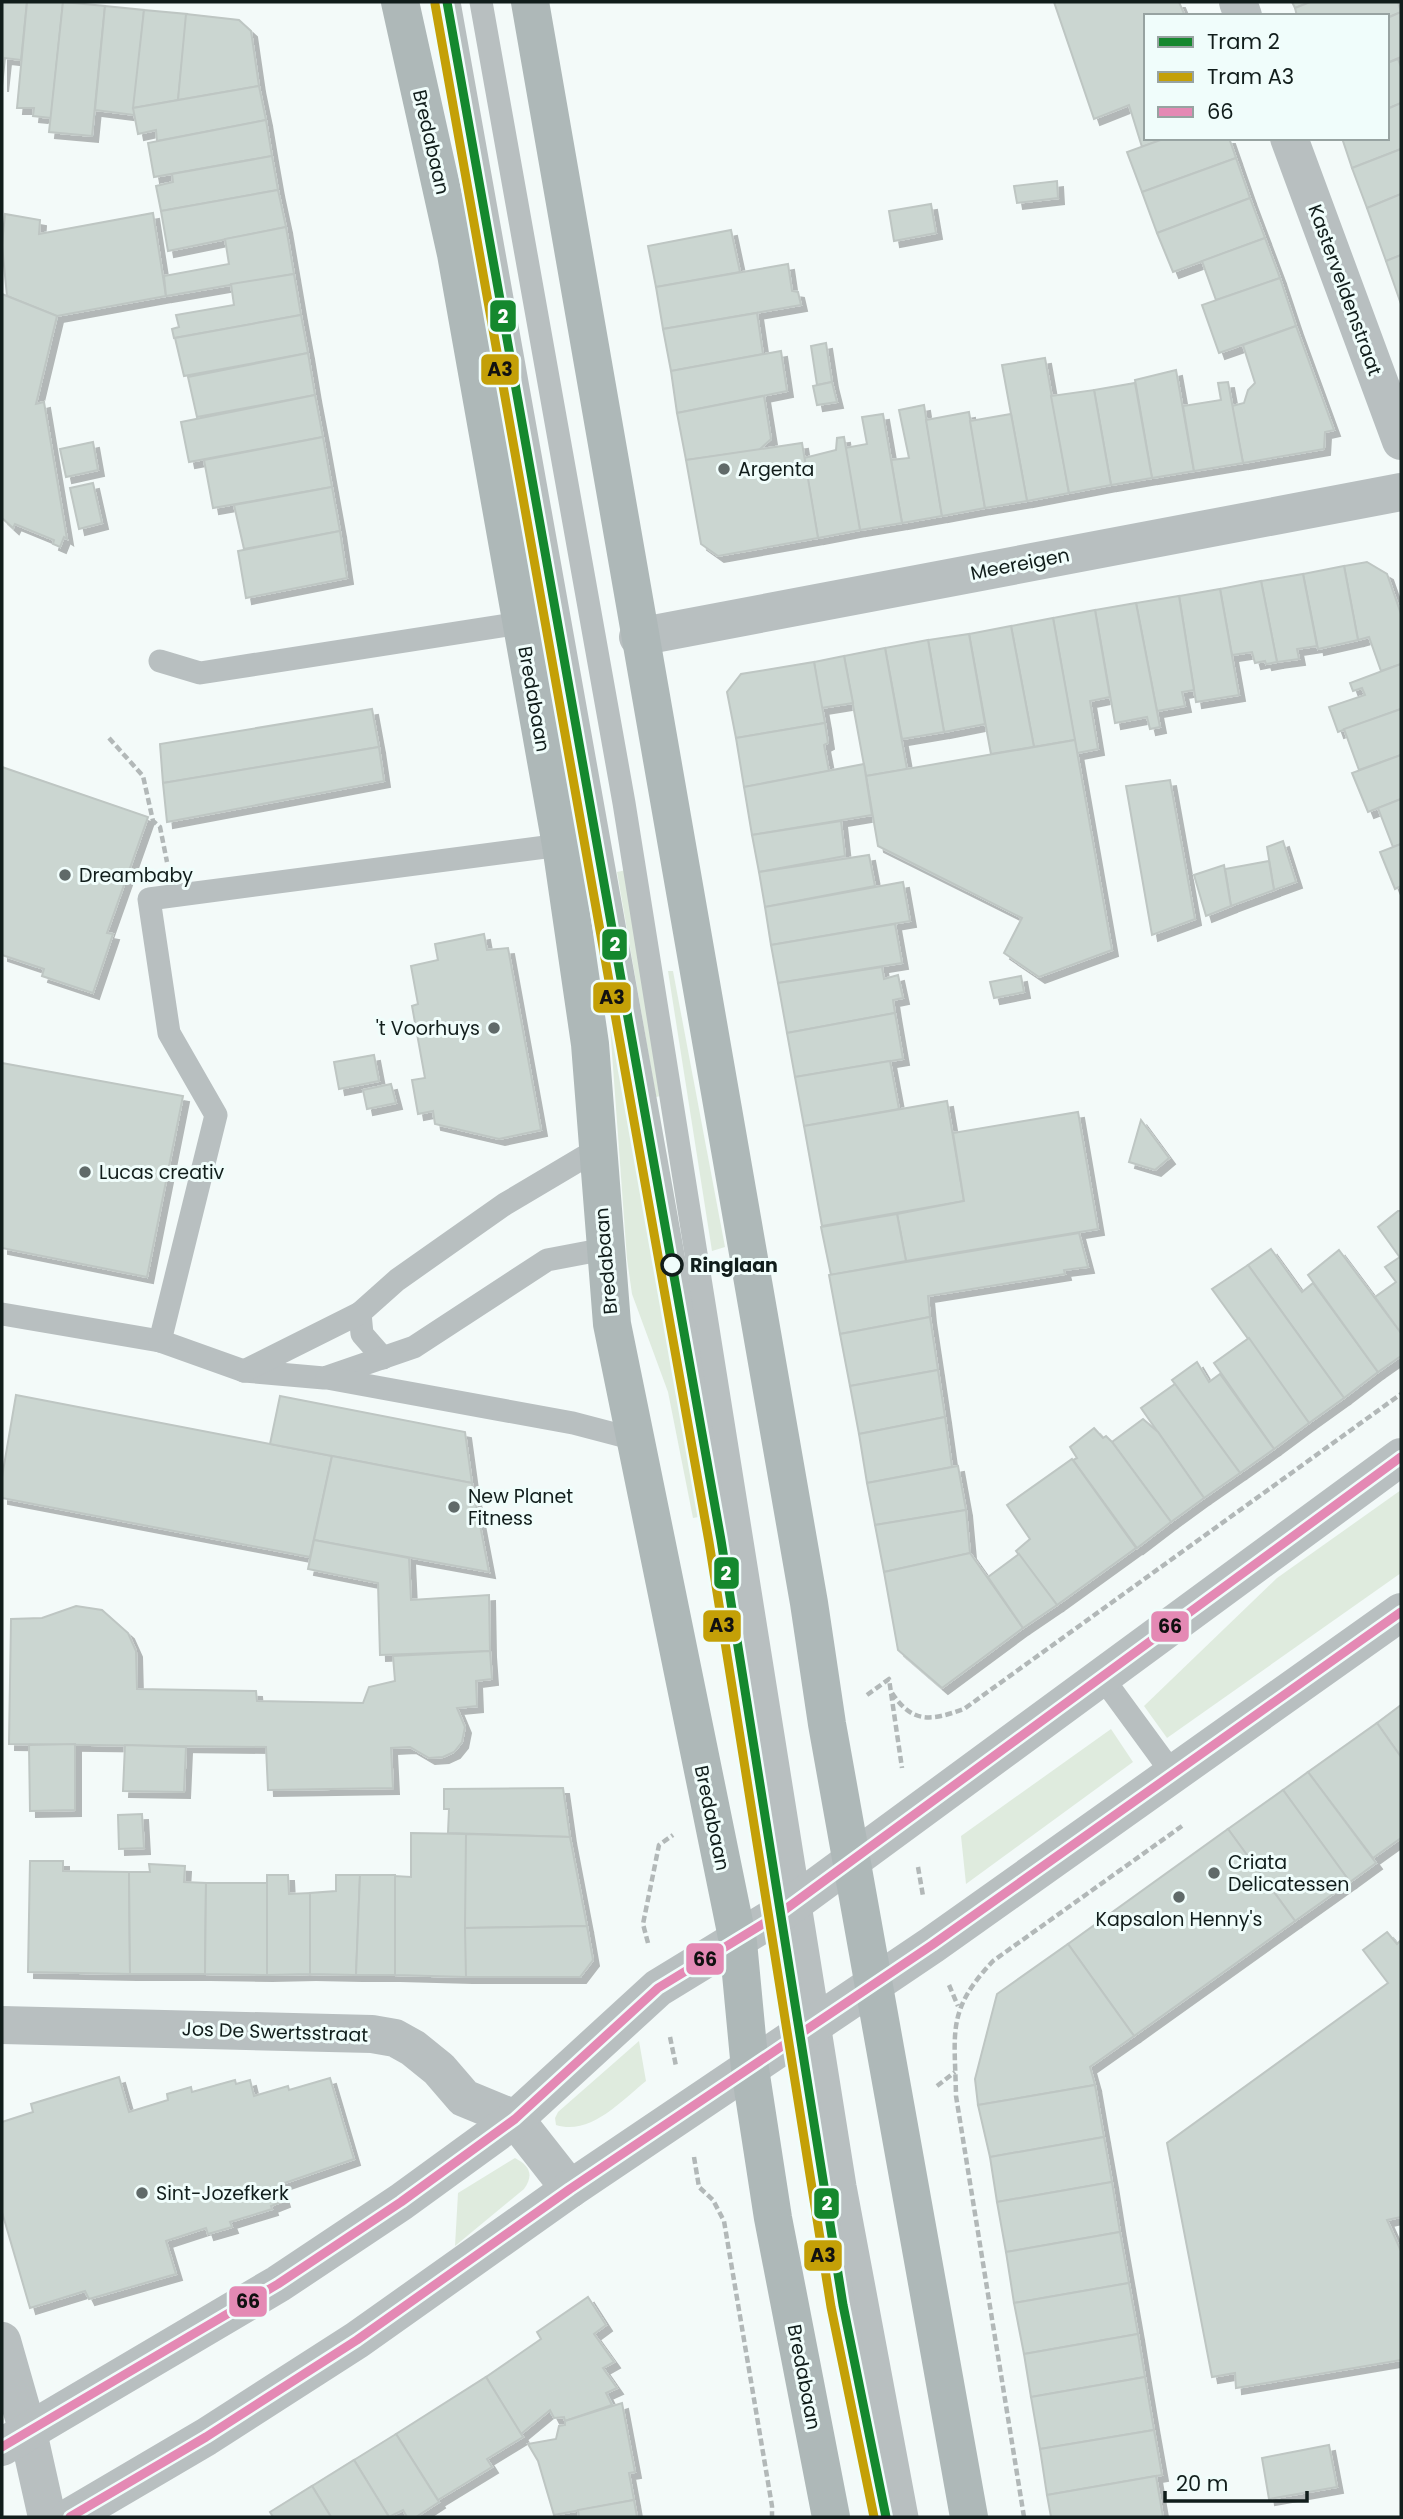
<svg xmlns="http://www.w3.org/2000/svg" width="1403" height="2519" viewBox="0 0 1403 2519" font-family="Poppins,sans-serif">
<defs>
<filter id="shadow"><feDropShadow dx="6" dy="6" stdDeviation="0" flood-color="#0004"/></filter>
</defs>
<rect width="100%" height="100%" fill="#f3faf9"/>
<g fill="#dfebde">
<polygon points="626,870 665,1095 656,1097 617,872"/>
<polygon points="668,971 673,971 725,1247 712,1251"/>
<polygon points="609,1012 704,1516 693,1518 668,1392 632,1294 627,1259"/>
<polygon points="1401,1490 1401,1573 1167,1738 1144,1706 1277,1578"/>
<polygon points="1111,1729 1133,1762 966,1884 961,1836"/>
<path d="M639,2041L646,2081C622,2100 591,2136 556,2125L555,2118L558,2112Z"/>
<path d="M515,2158C530,2166 534,2175 524,2189L455,2246L458,2193Z"/>
</g>
<g fill="#cbd6d1" stroke="#bec6c3" stroke-width="2" filter="url(#shadow)">
<polygon points="2,2 27,2 21,60 5,58 2,86"/>
<polygon points="27,2 63,2 51,118 33,116 34,108 17,108"/>
<polygon points="63,2 105,6 92,136 49,132"/>
<polygon points="1054,2 1179,2 1185,16 1146,16 1146,138 1166,138 1142,147 1129,105 1094,119"/>
<polygon points="1292,2 1310,2 1295,8"/>
<polygon points="1310,2 1398,2 1401,12 1387,18 1297,16 1295,8"/>
<polygon points="105,6 144,10 134,115 95,110"/>
<polygon points="144,10 187,14 178,100 133,108"/>
<polygon points="1401,12 1401,57 1387,63 1387,18"/>
<polygon points="186,14 239,20 251,31 259,86 178,100"/>
<polygon points="1398,59 1401,67 1401,103 1387,109 1387,63"/>
<polygon points="259,86 266,120 157,141 156,130 138,134 133,108"/>
<polygon points="1401,103 1401,149 1352,168 1342,138 1387,138 1387,109"/>
<polygon points="266,120 272,156 154,177 148,143"/>
<polygon points="1166,138 1229,138 1236,158 1142,192 1127,152"/>
<polygon points="1401,149 1401,194 1367,208 1352,168"/>
<polygon points="272,156 278,190 161,211 156,186 173,182 172,174"/>
<polygon points="1236,158 1250,198 1157,233 1142,192"/>
<polygon points="1057,181 1058,198 1017,203 1014,186"/>
<polygon points="278,190 286,227 168,251 161,211"/>
<polygon points="1401,194 1401,255 1386,261 1367,208"/>
<polygon points="1250,198 1265,238 1173,272 1157,233"/>
<polygon points="931,204 936,233 894,241 889,211"/>
<polygon points="153,213 166,296 57,316 7,296 2,245 5,214 40,220 39,234"/>
<polygon points="286,227 294,274 166,296 164,276 229,264 225,239"/>
<polygon points="731,230 740,272 656,287 648,246"/>
<polygon points="1265,238 1280,278 1216,300 1202,261"/>
<polygon points="1401,255 1401,304 1386,261"/>
<polygon points="788,264 792,291 798,292 801,305 663,329 656,287"/>
<polygon points="294,274 301,315 174,338 172,329 179,327 176,315 234,305 231,284"/>
<polygon points="1280,278 1296,326 1219,353 1202,305"/>
<polygon points="2,294 57,316 36,404 44,402 67,539 64,537 60,547 53,544 54,540 15,524 13,528 2,518"/>
<polygon points="757,313 763,354 671,371 663,329"/>
<polygon points="301,315 308,353 184,376 175,338"/>
<polygon points="1296,326 1334,430 1325,432 1324,449 1243,463 1232,406 1244,403 1248,390 1255,383 1243,345"/>
<polygon points="826,343 832,382 817,385 811,346"/>
<polygon points="781,351 787,391 677,413 671,371"/>
<polygon points="308,353 315,395 197,417 188,377"/>
<polygon points="1045,358 1069,493 1027,501 1002,365"/>
<polygon points="1176,370 1194,471 1152,478 1135,380"/>
<polygon points="832,382 837,402 817,405 813,386"/>
<polygon points="1228,382 1243,463 1194,471 1183,406 1221,400 1218,383"/>
<polygon points="1135,383 1152,478 1111,485 1094,390"/>
<polygon points="1094,390 1111,485 1069,493 1051,396"/>
<polygon points="315,395 323,437 189,462 181,422"/>
<polygon points="764,396 771,439 759,450 686,460 677,413"/>
<polygon points="924,405 942,516 902,523 891,460 909,458 899,410"/>
<polygon points="969,412 985,508 942,516 926,420"/>
<polygon points="883,414 902,523 860,530 845,448 867,444 862,417"/>
<polygon points="1011,414 1027,501 985,508 970,421"/>
<polygon points="323,437 332,487 213,508 204,460"/>
<polygon points="844,437 860,530 818,538 804,458 836,450 837,438"/>
<polygon points="93,442 98,470 66,477 60,449"/>
<polygon points="802,443 818,538 718,556 701,544 686,460"/>
<polygon points="93,483 102,523 79,529 70,488"/>
<polygon points="332,487 340,531 244,549 234,505"/>
<polygon points="340,531 347,578 246,598 238,551"/>
<polygon points="1367,562 1387,574 1401,614 1401,664 1381,671 1369,637 1358,640 1344,566"/>
<polygon points="1344,566 1358,640 1318,649 1303,574"/>
<polygon points="1303,574 1317,646 1297,649 1299,659 1277,662 1261,581"/>
<polygon points="1261,581 1277,662 1266,664 1265,661 1255,663 1252,652 1232,655 1220,589"/>
<polygon points="1220,589 1239,695 1196,702 1179,596"/>
<polygon points="1179,596 1194,690 1182,692 1185,706 1157,711 1136,603"/>
<polygon points="1136,603 1160,727 1150,729 1147,717 1115,723 1095,610"/>
<polygon points="1095,610 1110,697 1090,701 1098,749 1077,753 1053,618"/>
<polygon points="1053,618 1075,740 1034,747 1011,626"/>
<polygon points="1011,626 1034,747 991,754 969,634"/>
<polygon points="969,634 985,724 944,732 928,640"/>
<polygon points="928,640 944,732 902,739 885,648"/>
<polygon points="885,648 907,769 866,776 844,656"/>
<polygon points="844,656 853,703 821,708 814,662"/>
<polygon points="814,662 825,723 736,738 727,692 741,674"/>
<polygon points="1401,664 1401,709 1338,732 1329,707 1365,695 1362,688 1353,691 1350,683"/>
<polygon points="372,709 379,747 163,783 160,744"/>
<polygon points="1401,709 1401,755 1359,770 1344,729"/>
<polygon points="825,723 828,743 824,745 829,771 744,787 736,738"/>
<polygon points="1075,740 1112,950 1039,977 1004,953 1022,918 878,846 866,776"/>
<polygon points="379,747 384,781 167,822 163,783"/>
<polygon points="1401,755 1401,799 1368,812 1352,773"/>
<polygon points="864,764 872,815 752,835 744,787"/>
<polygon points="2,767 148,817 107,933 113,934 93,993 42,976 44,969 2,955"/>
<polygon points="1170,780 1195,919 1152,935 1126,786"/>
<polygon points="1401,799 1401,844 1393,847 1378,808"/>
<polygon points="841,821 845,856 759,872 752,835"/>
<polygon points="1283,841 1296,882 1274,890 1267,847"/>
<polygon points="1401,844 1401,886 1395,889 1380,852"/>
<polygon points="869,855 875,886 765,907 759,872"/>
<polygon points="1269,861 1274,890 1231,906 1225,869"/>
<polygon points="1224,865 1231,906 1206,916 1194,875"/>
<polygon points="903,882 910,921 771,945 765,907"/>
<polygon points="895,924 902,963 778,983 771,945"/>
<polygon points="484,934 487,950 508,948 541,1130 499,1139 435,1124 433,1111 418,1114 412,1080 425,1078 412,1006 418,1004 411,966 438,960 435,944"/>
<polygon points="882,967 884,979 898,975 903,998 893,1000 895,1013 787,1033 778,983"/>
<polygon points="1021,976 1024,992 994,998 990,982"/>
<polygon points="895,1013 903,1059 795,1077 787,1033"/>
<polygon points="374,1055 379,1081 339,1089 334,1062"/>
<polygon points="890,1061 899,1109 804,1126 795,1077"/>
<polygon points="2,1063 183,1096 147,1277 2,1248"/>
<polygon points="391,1084 396,1103 367,1109 363,1090"/>
<polygon points="947,1101 964,1201 822,1226 804,1126"/>
<polygon points="1078,1112 1098,1229 906,1261 897,1214 964,1201 953,1133"/>
<polygon points="1141,1120 1169,1158 1155,1170 1129,1162"/>
<polygon points="1398,1211 1401,1211 1401,1259 1378,1227"/>
<polygon points="897,1214 906,1261 831,1275 821,1227"/>
<polygon points="1079,1233 1088,1267 1064,1270 1065,1274 928,1296 930,1317 840,1334 829,1275"/>
<polygon points="1271,1249 1302,1292 1313,1283 1378,1372 1344,1398 1248,1265"/>
<polygon points="1339,1250 1401,1333 1401,1356 1378,1372 1308,1275"/>
<polygon points="1400,1257 1401,1259 1401,1333 1375,1297 1396,1282 1385,1267"/>
<polygon points="1248,1265 1344,1398 1309,1423 1212,1289"/>
<polygon points="930,1317 938,1370 850,1386 840,1334"/>
<polygon points="1249,1338 1309,1423 1274,1449 1214,1363"/>
<polygon points="1197,1362 1209,1382 1220,1374 1274,1449 1240,1473 1172,1380"/>
<polygon points="938,1370 945,1417 859,1434 850,1386"/>
<polygon points="1175,1384 1240,1473 1204,1498 1141,1408"/>
<polygon points="16,1395 332,1456 310,1557 2,1498 2,1477"/>
<polygon points="280,1396 465,1432 472,1483 270,1444"/>
<polygon points="945,1417 952,1467 867,1483 859,1434"/>
<polygon points="1143,1419 1158,1432 1204,1498 1171,1522 1112,1442"/>
<polygon points="1094,1428 1103,1438 1106,1436 1112,1442 1171,1522 1137,1548 1073,1460 1077,1458 1070,1447"/>
<polygon points="332,1456 472,1483 489,1572 314,1540"/>
<polygon points="1072,1459 1136,1548 1057,1605 1016,1551 1030,1539 1007,1505"/>
<polygon points="958,1466 966,1510 875,1525 867,1483"/>
<polygon points="966,1510 970,1553 884,1572 875,1525"/>
<polygon points="314,1540 409,1558 411,1600 489,1595 490,1651 380,1655 378,1583 308,1569"/>
<polygon points="970,1553 1023,1628 942,1688 898,1650 884,1572"/>
<polygon points="1019,1554 1057,1605 1023,1628 988,1577"/>
<polygon points="76,1606 102,1610 128,1633 136,1651 137,1689 256,1691 257,1701 363,1703 369,1687 395,1681 393,1656 490,1651 492,1679 476,1681 477,1706 457,1708 465,1727 462,1742 454,1752 443,1757 429,1758 410,1747 391,1748 393,1788 268,1790 266,1747 9,1744 11,1619 42,1618"/>
<polygon points="1401,1705 1401,1757 1377,1723"/>
<polygon points="1377,1723 1401,1757 1401,1838 1373,1858 1308,1772"/>
<polygon points="75,1744 75,1810 30,1811 29,1745"/>
<polygon points="125,1745 186,1747 184,1792 123,1791"/>
<polygon points="1308,1772 1376,1863 1350,1882 1283,1790"/>
<polygon points="563,1788 570,1837 448,1833 449,1809 444,1809 444,1789"/>
<polygon points="1283,1790 1350,1882 1295,1921 1228,1829"/>
<polygon points="142,1814 144,1848 119,1849 118,1815"/>
<polygon points="1228,1829 1295,1921 1134,2036 1068,1944"/>
<polygon points="411,1833 466,1834 466,1977 395,1975 395,1876 411,1877"/>
<polygon points="466,1834 570,1837 587,1926 465,1928"/>
<polygon points="30,1861 63,1861 63,1871 129,1872 130,1974 28,1972"/>
<polygon points="149,1864 185,1866 184,1882 206,1883 205,1974 130,1974 129,1872 150,1872"/>
<polygon points="267,1875 288,1875 289,1894 310,1893 310,1974 267,1975"/>
<polygon points="336,1875 360,1875 356,1975 310,1974 310,1893 336,1891"/>
<polygon points="360,1875 395,1875 395,1975 356,1975"/>
<polygon points="206,1883 267,1883 267,1975 205,1974"/>
<polygon points="587,1926 593,1960 580,1977 466,1977 465,1928"/>
<polygon points="1387,1932 1397,1944 1401,1940 1401,2217 1387,2220 1401,2251 1401,2360 1236,2388 1235,2373 1212,2377 1167,2143 1388,1983 1363,1950"/>
<polygon points="1068,1944 1134,2036 1090,2067 1095,2085 978,2105 975,2079 997,1994"/>
<polygon points="119,2077 129,2112 168,2100 167,2094 191,2087 192,2092 235,2080 236,2084 250,2080 254,2096 288,2086 289,2090 330,2078 354,2159 279,2185 284,2201 271,2206 272,2209 230,2222 232,2227 208,2234 206,2228 166,2241 176,2274 89,2299 85,2291 30,2308 2,2212 2,2122 33,2112 31,2104"/>
<polygon points="1095,2085 1104,2137 990,2157 978,2105"/>
<polygon points="1104,2137 1112,2182 997,2202 990,2157"/>
<polygon points="1112,2182 1120,2232 1006,2252 997,2202"/>
<polygon points="1120,2232 1129,2283 1014,2303 1006,2252"/>
<polygon points="1129,2283 1138,2334 1024,2354 1014,2303"/>
<polygon points="588,2297 606,2325 594,2334 614,2362 603,2368 617,2388 606,2393 612,2405 565,2421 564,2417 554,2418 550,2410 521,2434 486,2377 541,2339 537,2332"/>
<polygon points="1138,2334 1145,2377 1031,2397 1024,2354"/>
<polygon points="486,2377 523,2437 487,2459 492,2467 438,2500 396,2434"/>
<polygon points="1145,2377 1154,2430 1040,2449 1031,2397"/>
<polygon points="622,2403 635,2472 629,2473 634,2500 554,2515 538,2461 528,2444 556,2439 559,2426 565,2425 565,2421"/>
<polygon points="1154,2430 1162,2475 1047,2495 1040,2449"/>
<polygon points="396,2434 439,2502 416,2517 407,2517 403,2510 389,2517 354,2460"/>
<polygon points="1329,2445 1337,2487 1269,2499 1262,2458"/>
<polygon points="354,2460 389,2517 331,2517 312,2486"/>
<polygon points="1156,2476 1163,2517 1051,2517 1047,2495"/>
<polygon points="312,2486 331,2517 273,2517 270,2512"/>
<polygon points="634,2500 637,2517 579,2517 578,2510"/>
</g>
<g fill="none" stroke-linecap="round" stroke-linejoin="round">
<g stroke="#b2b8b8" stroke-width="4.5" stroke-dasharray="7 3.5" stroke-linecap="butt">
<polyline points="109,738 143,776 153,821 160,827 167,862"/>
<path d="M892,1693C913,1725 933,1720 964,1709L1401,1394"/>
<polyline points="867,1695 889,1679 902,1768"/>
<polyline points="918,1867 923,1896"/>
<polyline points="648,1943 643,1924 659,1845 673,1835"/>
<polyline points="949,1985 958,2006"/>
<polyline points="670,2037 676,2066"/>
<polyline points="937,2086 955,2072"/>
<polyline points="694,2157 699,2187 713,2200 724,2221 772,2506 772,2517"/>
<path d="M1024,2517L956,2096C955,2032 946,2011 993,1961L1182,1826"/>
</g>
<g stroke="#b8bfc0" stroke-width="23">
<polyline points="449,2 724,1540 846,2304 889,2517"/>
<polyline points="481,2 624,803 845,2186 907,2517"/>
<polyline points="160,661 200,673 520,623"/>
<polyline points="360,1313 362,1334 383,1358"/>
<polyline points="2,1314 160,1341 244,1371 324,1378 414,1347 547,1260 605,1249"/>
<polyline points="160,1341 216,1115 169,1033 149,899 561,845"/>
<polyline points="244,1371 360,1313 397,1280 505,1204 596,1150"/>
<polyline points="327,1378 573,1423 634,1439"/>
<polyline points="1102,1677 1173,1774"/>
</g>
<g stroke="#b8bfc0" stroke-width="38">
<polyline points="1238,2 1243,16"/>
<polyline points="1289,138 1401,441"/>
<polyline points="638,637 1401,492"/>
<polyline points="2,2025 372,2034 395,2038 413,2048 439,2069 464,2098 515,2119 570,2189"/>
<polyline points="2,2341 28,2432 47,2517"/>
</g>
<g stroke="#b8bfc0" stroke-width="38">
<polyline points="2,2447 278,2284 401,2202 515,2119 658,1988 779,1914 1401,1457"/>
<polyline points="70,2517 206,2437 357,2340 570,2189 932,1945 1401,1612"/>
</g>
<g stroke="#aeb8b8" stroke-width="38">
<polyline points="400,2 456,254 561,845 590,1044 612,1324 738,1942 750,2069 773,2218 831,2517"/>
<polyline points="530,2 809,1603 827,1724 969,2517"/>
</g>
<g stroke="#f0fdfb" stroke-width="14">
<g id="bus-1">
<polyline points="2,2447 278,2284 401,2202 515,2119 658,1988 779,1914 1401,1457"/>
<polyline points="70,2517 206,2437 357,2340 570,2189 932,1945 1401,1612"/>
</g>
</g>
<use href="#bus-1" stroke="#e489b4" stroke-width="9"/>
<g stroke="#f0fdfb" stroke-width="14">
<polyline id="tram-1" points="447,2 721,1540 843,2305 886,2517"/>
</g>
<g stroke="#f0fdfb" stroke-width="14">
<polyline id="tram-2" points="435,4 709,1542 831,2307 874,2517"/>
</g>
<use href="#tram-1" stroke="#15882e" stroke-width="9"/>
<use href="#tram-2" stroke="#c4a007" stroke-width="9"/>
</g>
<g fill="#606a69" stroke="#f0fdfb" stroke-width="2.5">
<circle cx="724" cy="469" r="7"/>
<circle cx="65" cy="875" r="7"/>
<circle cx="494" cy="1028" r="7"/>
<circle cx="85" cy="1172" r="7"/>
<circle cx="454" cy="1507" r="7"/>
<circle cx="1214" cy="1873" r="7"/>
<circle cx="1179" cy="1897" r="7"/>
<circle cx="142" cy="2193" r="7"/>
</g>
<circle fill="#f0fdfb" stroke="#111d1b" stroke-width="3.5" cx="672" cy="1265" r="10"/>
<g text-anchor="middle" dominant-baseline="central" stroke-width="6" stroke-linejoin="round" paint-order="stroke">
<g font-size="19" fill="#111d1b" stroke="#f0fdfb">
<text transform="translate(431 142) rotate(77)">Bredabaan</text>
<text transform="translate(1345 290) rotate(70)">Kasterveldenstraat</text>
<text transform="translate(1020 564) rotate(-11)">Meereigen</text>
<text transform="translate(534 699) rotate(80)">Bredabaan</text>
<text transform="translate(606 1261) rotate(-95)">Bredabaan</text>
<text transform="translate(712 1818) rotate(78)">Bredabaan</text>
<text transform="translate(275 2032) rotate(2)">Jos De Swertsstraat</text>
<text transform="translate(804 2377) rotate(79)">Bredabaan</text>
</g>
<g font-size="19" fill="#111d1b" stroke="#f0fdfb" text-anchor="start">
<text x="738" y="469">Argenta</text>
<text x="79" y="875">Dreambaby</text>
<text x="480" y="1028" text-anchor="end">'t Voorhuys</text>
<text x="99" y="1172">Lucas creativ</text>
<text x="468" y="1496">New Planet<tspan x="468" dy="22">Fitness</tspan></text>
<text x="1228" y="1862">Criata<tspan x="1228" dy="22">Delicatessen</tspan></text>
<text x="1179" y="1919" text-anchor="middle">Kapsalon Henny's</text>
<text x="156" y="2193">Sint-Jozefkerk</text>
</g>
<g font-size="19" font-weight="bold" fill="#111d1b" stroke="#f0fdfb" text-anchor="start">
<text x="690" y="1265">Ringlaan</text>
</g>
</g>
<g stroke="#f0fdfb" stroke-width="2.5">
<rect x="489" y="299" width="28" height="34" rx="7" fill="#15882e"/>
<rect x="480" y="353" width="40" height="33" rx="7" fill="#c4a007"/>
<rect x="601" y="928" width="27" height="33" rx="7" fill="#15882e"/>
<rect x="592" y="981" width="40" height="33" rx="7" fill="#c4a007"/>
<rect x="713" y="1556" width="27" height="34" rx="7" fill="#15882e"/>
<rect x="702" y="1609" width="40" height="34" rx="7" fill="#c4a007"/>
<rect x="1150" y="1610" width="40" height="33" rx="7" fill="#e489b4"/>
<rect x="685" y="1942" width="40" height="34" rx="7" fill="#e489b4"/>
<rect x="813" y="2187" width="27" height="33" rx="7" fill="#15882e"/>
<rect x="803" y="2239" width="40" height="33" rx="7" fill="#c4a007"/>
<rect x="228" y="2285" width="40" height="33" rx="7" fill="#e489b4"/>
</g>
<g font-size="19" text-anchor="middle" font-weight="bold" fill="#fff">
<text x="503" y="323">2</text>
<text x="615" y="951">2</text>
<text x="726" y="1580">2</text>
<text x="827" y="2210">2</text>
</g>
<g font-size="19" text-anchor="middle" font-weight="bold" fill="#111">
<text x="500" y="376">A3</text>
<text x="612" y="1004">A3</text>
<text x="722" y="1632">A3</text>
<text x="1170" y="1633">66</text>
<text x="705" y="1966">66</text>
<text x="823" y="2262">A3</text>
<text x="248" y="2308">66</text>
</g>
<rect width="1403" height="2519" fill="none" stroke="#111d1b" stroke-width="7"/>
<rect x="1144" y="14" width="245" height="126" fill="#f0fdfb" stroke="#97a3a1" stroke-width="2"/>
<rect x="1158" y="37" width="35" height="10" fill="#15882e" stroke="#97a3a1" stroke-width="2"/>
<text x="1207" y="49" font-size="21" fill="#111d1b">Tram 2</text>
<rect x="1158" y="72" width="35" height="10" fill="#c4a007" stroke="#97a3a1" stroke-width="2"/>
<text x="1207" y="84" font-size="21" fill="#111d1b">Tram A3</text>
<rect x="1158" y="107" width="35" height="10" fill="#e489b4" stroke="#97a3a1" stroke-width="2"/>
<text x="1207" y="119" font-size="21" fill="#111d1b">66</text>
<path d="M1165 2491v10h142v-10" fill="none" stroke="#111d1b" stroke-width="3.5"/>
<text x="1176" y="2491" font-size="21" fill="#111d1b" stroke="#f0fdfb" stroke-width="5" paint-order="stroke">20 m</text>
</svg>
